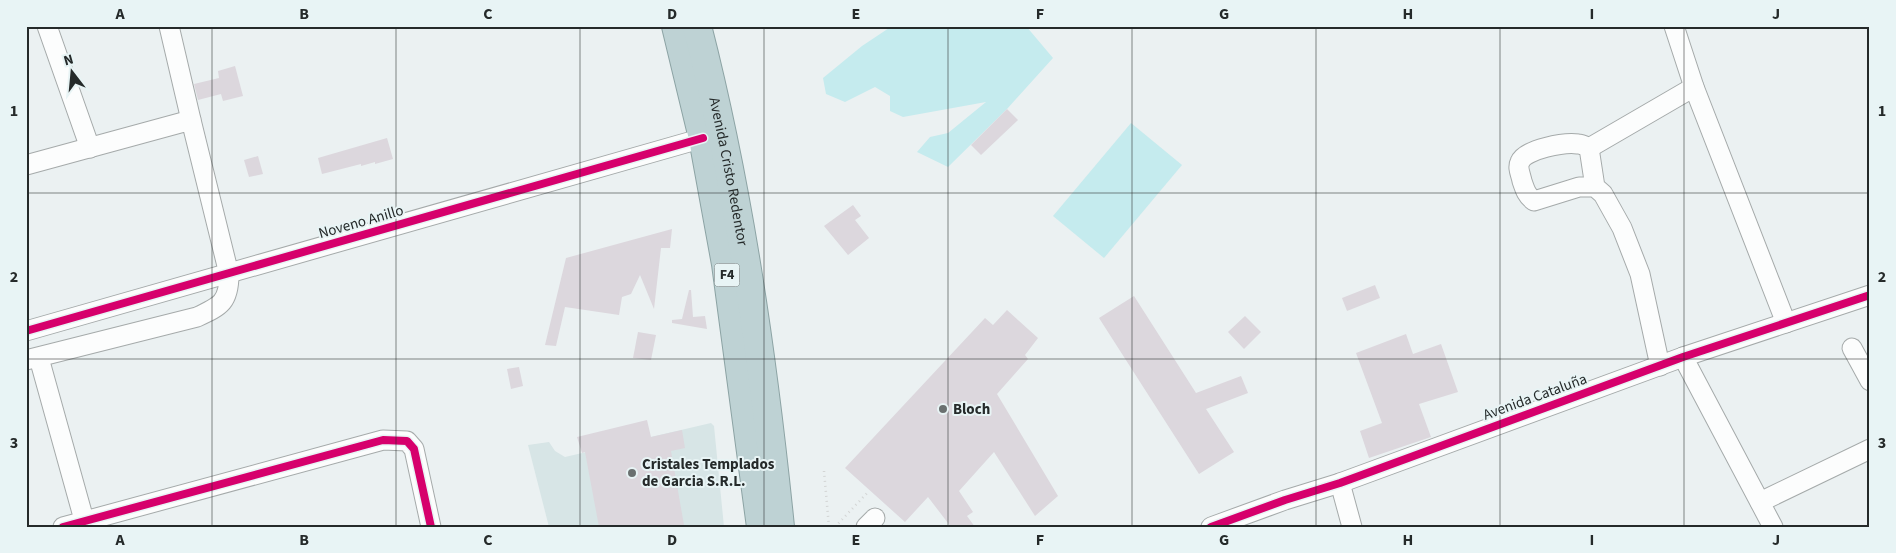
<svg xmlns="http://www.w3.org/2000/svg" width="1896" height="553" viewBox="0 0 1896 553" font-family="'Source Sans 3',sans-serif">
<rect width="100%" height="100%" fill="#ebf1f2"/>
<polygon fill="#d7e5e6" points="711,423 714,426 724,527 549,527 528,445 549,442 555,451 565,457"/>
<g fill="#c5ebee">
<polygon points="892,26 1026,26 1053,58 1007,109 948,167 917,152 930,137 948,133 986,102 903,117 890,111 890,96 875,87 845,102 826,94 823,78 862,46"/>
<polygon points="1131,123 1182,165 1104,258 1053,216"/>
</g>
<g fill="#dcd7dd">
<polygon points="235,66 243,96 223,101 221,94 198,100 194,84 219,78 218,71"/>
<polygon points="1007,109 1018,120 981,155 971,145"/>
<polygon points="387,138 393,159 375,164 375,162 361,166 361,164 322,174 318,158"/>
<polygon points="258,156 263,174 249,177 244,160"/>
<polygon points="853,205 861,216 855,220 869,238 848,255 824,226"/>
<polygon points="672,229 670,248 661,248 654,309 640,275 631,294 622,297 619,315 565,307 556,346 545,345 566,258"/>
<polygon points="1375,285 1380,298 1347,311 1342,298"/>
<polygon points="689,290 691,290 693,317 705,316 707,329 672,323 672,320 682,319"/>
<polygon points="1134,296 1196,393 1241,376 1248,393 1206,409 1234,452 1199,474 1099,318"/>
<polygon points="1007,310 1038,338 1025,355 1028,359 997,394 1058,496 1035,516 994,452 959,491 973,512 967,516 975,527 951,527 928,497 905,522 845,468 985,318 993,325"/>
<polygon points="1245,316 1261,332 1244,349 1228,332"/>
<polygon points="638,332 656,335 651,360 633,358"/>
<polygon points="1406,334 1413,354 1441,344 1458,392 1419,404 1431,437 1369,458 1360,431 1382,423 1356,353"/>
<polygon points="519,367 523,386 511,389 507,369"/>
<polygon points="647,420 651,437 682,430 685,448 671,451 684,525 672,527 599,527 585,452 582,453 577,437"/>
</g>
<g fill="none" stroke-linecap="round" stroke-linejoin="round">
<g stroke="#a5aaaa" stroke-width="21">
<g id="minor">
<polyline points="47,26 90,148"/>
<polyline points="169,26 191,120"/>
<polyline points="1674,26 1694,87 1786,323"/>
<polyline points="1589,148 1694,87"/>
<path d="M26,165L191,120L229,274C229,302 221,306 197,317L26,360"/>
<path d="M1595,187H1579L1534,201C1527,196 1525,190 1522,181C1521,175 1517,168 1520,162C1525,149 1565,142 1578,144C1582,144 1585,146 1589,148L1595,187L1603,194L1622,228L1640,274L1660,366"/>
<polyline points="26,331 703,138"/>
<polyline points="1852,348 1870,381"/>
<polyline points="1683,357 1773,527"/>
<polyline points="39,358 86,527"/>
<polyline points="1340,483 1352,527"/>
<polyline points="1760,502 1870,449"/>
<polyline points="63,527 383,440 407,441 414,449 431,527"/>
<polyline points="866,527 875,518"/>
<polyline points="1211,527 1285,500 1340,483 1683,357 1870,295"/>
</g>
</g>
<g stroke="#8ca3a4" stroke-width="30">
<g id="highway">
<polyline points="676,26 703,138 726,264 761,527"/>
<path id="s1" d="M697,26C739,190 763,359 780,527"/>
</g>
</g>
<g stroke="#d3d5d5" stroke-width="2.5" stroke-dasharray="1 4" stroke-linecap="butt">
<polyline points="824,471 829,527"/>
<polyline points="835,527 869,491"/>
</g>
<use href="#minor" stroke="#fcfdfd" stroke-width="19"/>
<use href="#highway" stroke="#bed2d4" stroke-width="28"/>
<g stroke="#e8f4f5" stroke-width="11">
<g id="cycleway">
<polyline points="26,331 703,138"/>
<polyline points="63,527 383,440 407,441 414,449 431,527"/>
<polyline points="1211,527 1285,500 1340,483 1683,357 1870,295"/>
</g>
</g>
<use href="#cycleway" stroke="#d6006c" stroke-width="8"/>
</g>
<path fill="none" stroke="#252a2a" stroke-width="1" stroke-opacity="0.55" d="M212,26V527M396,26V527M580,26V527M764,26V527M948,26V527M1132,26V527M1316,26V527M1500,26V527M1684,26V527M26,193H1870M26,359H1870"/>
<g fill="#6a7070" stroke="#e8f4f5" stroke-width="2">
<circle cx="943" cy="409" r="5"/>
<circle cx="632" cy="473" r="5"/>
</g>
<g text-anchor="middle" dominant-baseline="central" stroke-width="4" stroke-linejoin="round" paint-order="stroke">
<rect fill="#e8f4f5" stroke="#606767" stroke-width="1" x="714.5" y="263.5" width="25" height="23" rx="4"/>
<g font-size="14" font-weight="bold" fill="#252a2a">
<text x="727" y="275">F4</text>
</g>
<g font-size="15" fill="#252a2a" stroke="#e8f4f5">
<text stroke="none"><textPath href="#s1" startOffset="149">Avenida Cristo Redentor</textPath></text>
<text transform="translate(361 222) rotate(-16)">Noveno Anillo</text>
<text transform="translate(1535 397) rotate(-20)">Avenida Cataluña</text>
</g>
<g font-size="15" font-weight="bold" fill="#252a2a" stroke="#e8f4f5" text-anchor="start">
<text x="953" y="409">Bloch</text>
<text x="642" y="464">Cristales Templados<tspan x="642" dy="17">de Garcia S.R.L.</tspan></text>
</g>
</g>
<rect width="1896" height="553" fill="none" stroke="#e8f4f5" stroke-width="55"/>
<g transform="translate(72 72) rotate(344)" stroke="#e8f4f5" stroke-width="4" paint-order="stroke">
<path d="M0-4L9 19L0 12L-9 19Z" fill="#252a2a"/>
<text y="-8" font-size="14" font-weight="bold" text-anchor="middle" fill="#252a2a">N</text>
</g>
<rect x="28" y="28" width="1840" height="498" fill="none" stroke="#252a2a" stroke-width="2"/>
<g font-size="16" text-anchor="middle" font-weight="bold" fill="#252a2a">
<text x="120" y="19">A</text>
<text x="304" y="19">B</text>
<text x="488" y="19">C</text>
<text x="672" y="19">D</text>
<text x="856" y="19">E</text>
<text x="1040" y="19">F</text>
<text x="1224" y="19">G</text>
<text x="1408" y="19">H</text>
<text x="1592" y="19">I</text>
<text x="1776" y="19">J</text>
<text x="14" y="116">1</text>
<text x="1882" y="116">1</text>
<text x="14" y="282">2</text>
<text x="1882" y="282">2</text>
<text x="14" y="448">3</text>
<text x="1882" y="448">3</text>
<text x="120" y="545">A</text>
<text x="304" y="545">B</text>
<text x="488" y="545">C</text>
<text x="672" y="545">D</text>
<text x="856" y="545">E</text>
<text x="1040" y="545">F</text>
<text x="1224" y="545">G</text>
<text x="1408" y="545">H</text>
<text x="1592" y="545">I</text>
<text x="1776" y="545">J</text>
</g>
</svg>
